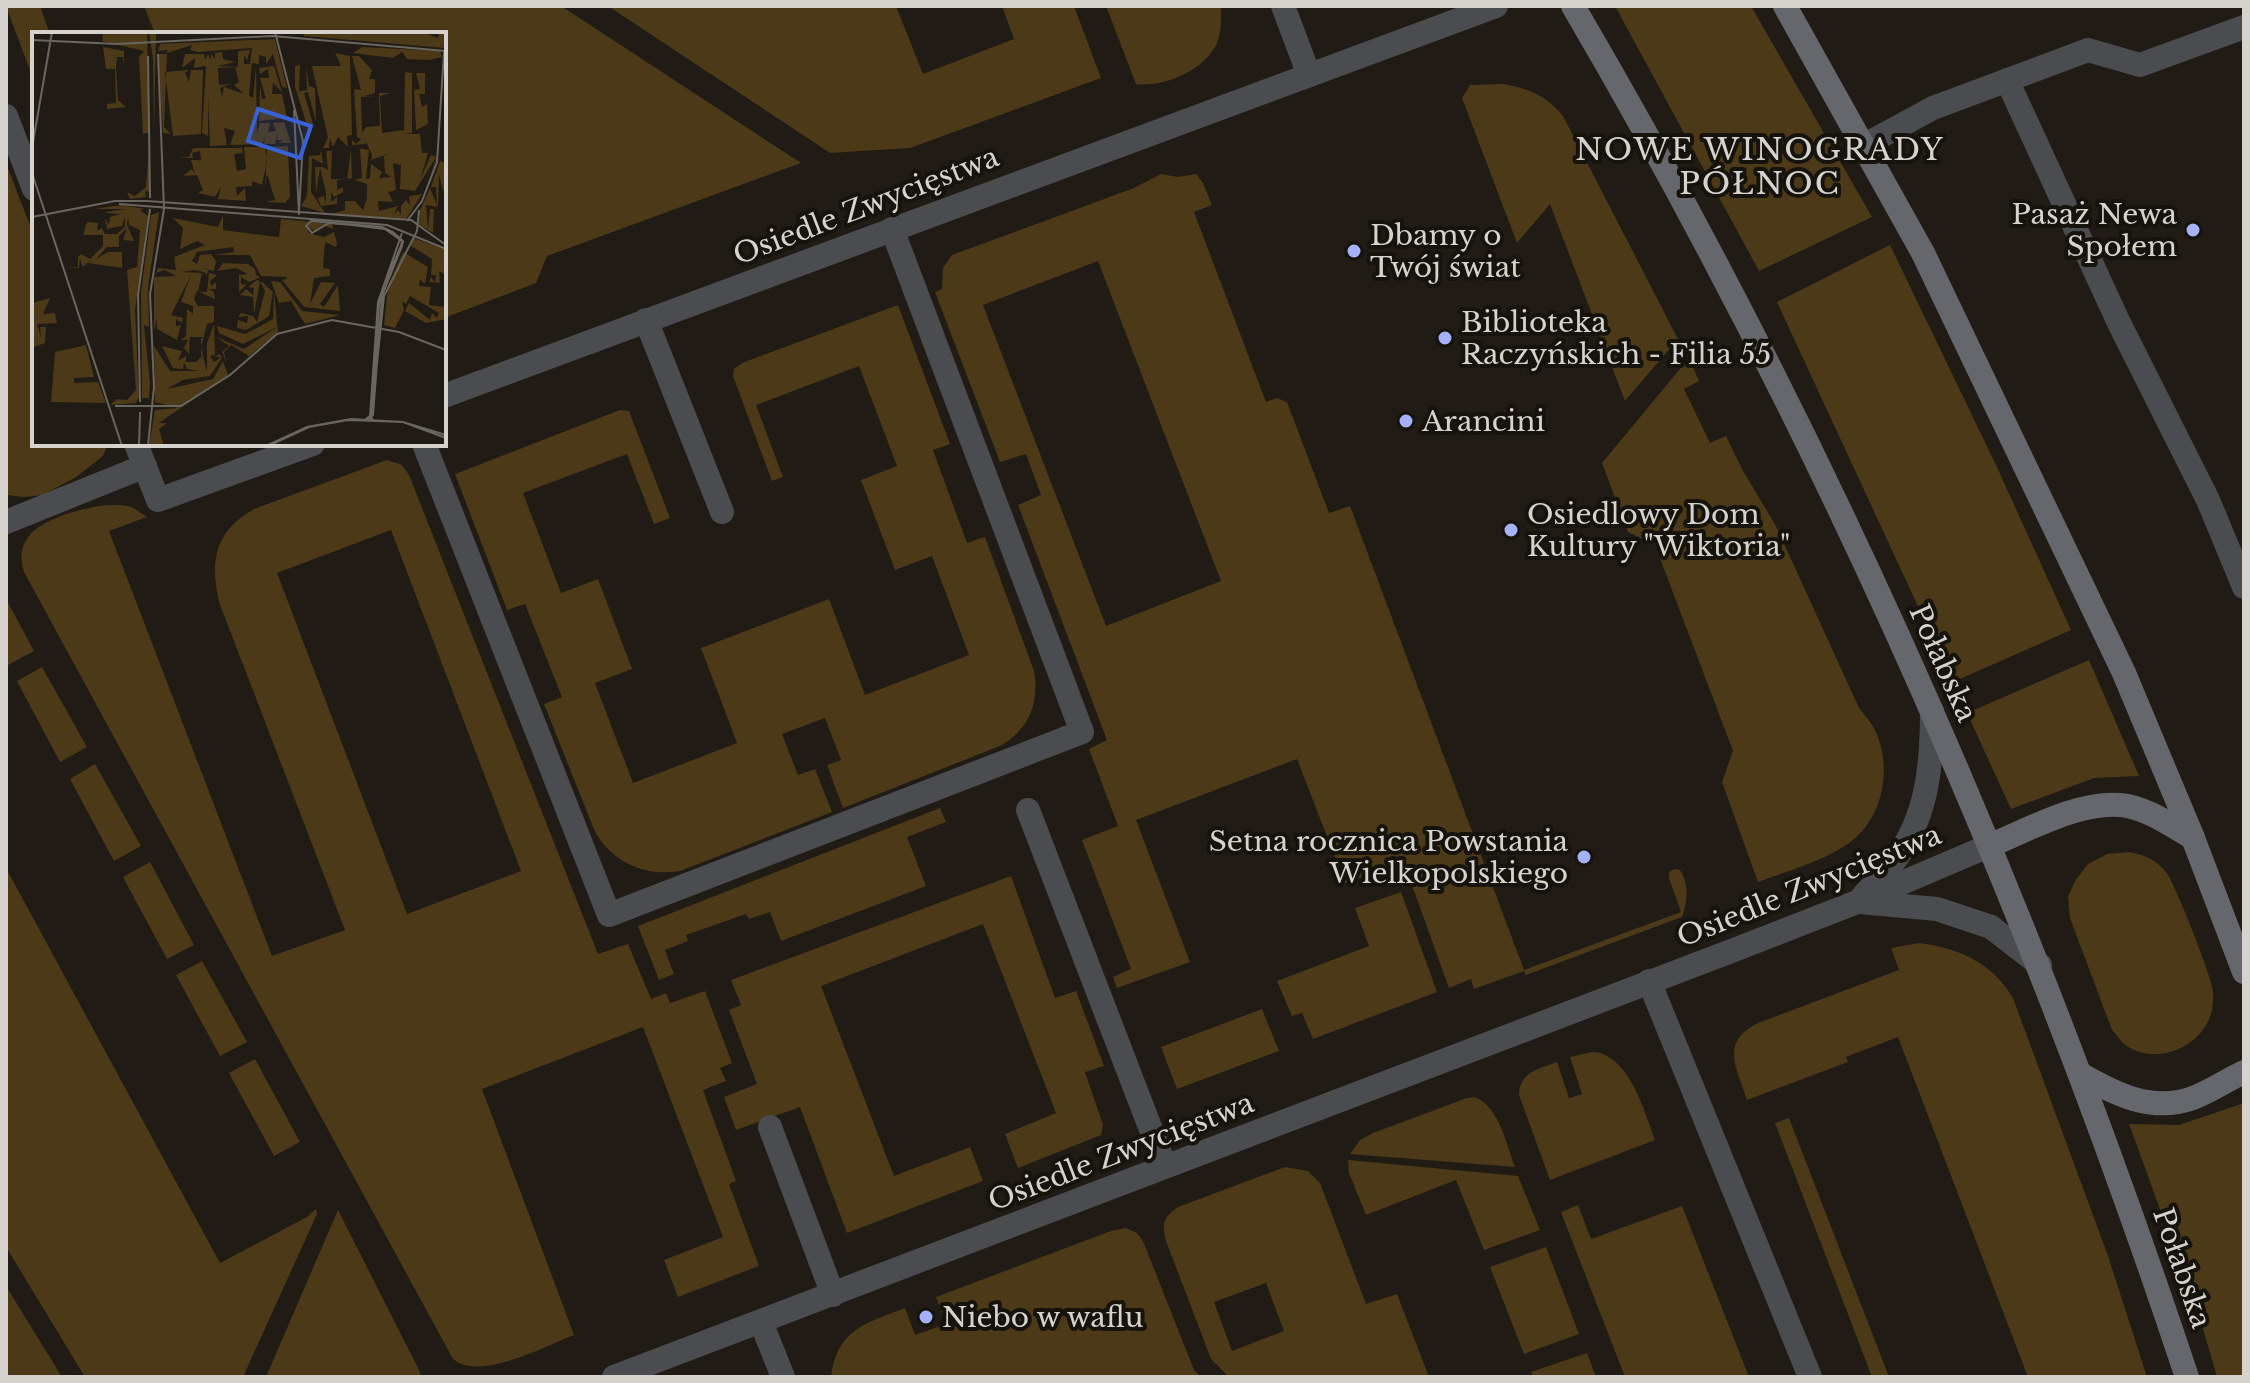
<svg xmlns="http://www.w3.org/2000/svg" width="2250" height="1383" viewBox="0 0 2250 1383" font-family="'Libre Baskerville',serif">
<rect width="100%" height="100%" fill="#201b15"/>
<g fill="#4b3917" fill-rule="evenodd">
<polygon points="40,6 50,34 34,34 34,81 6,6"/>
<polygon points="144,6 561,6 801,163 547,256 536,283 444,318 444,34 155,34"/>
<polygon points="608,6 896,6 923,74 1014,39 1002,6 1074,6 1101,78 910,148 830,153"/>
<path d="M1106,6H1221C1221,19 1222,31 1217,43C1205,70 1164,88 1136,84Z"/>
<polygon points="1615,6 1751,6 1872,217 1759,271"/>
<path d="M1504,84C1530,89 1547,96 1563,116L1678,339L1625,401L1550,204L1517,243L1462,98L1470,85Z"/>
<polygon points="6,163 34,236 34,444 108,444 103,456 76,477 43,495 24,497 6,495"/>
<path d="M1161,174L1178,177L1196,174L1203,183L1212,205L1194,212L1266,402L1277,398L1287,402L1329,513L1350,506L1524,970L1681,912L1669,878V872L1674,869L1680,870C1689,884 1688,901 1682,917L1526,975L1524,971L1474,989L1471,979L1449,988L1404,863L1345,883L1297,759L1136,820L1190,962L1117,988L1113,977L1131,969L1082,840L1118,826L1089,749L1107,740L1018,505L1041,495L1026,454L1000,462L935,292L942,289L943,268L952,255L1134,188ZM1098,261L1221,581L1106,626L983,305Z"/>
<polygon points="1890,245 1996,465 2071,630 1953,682 1777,302"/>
<path d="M898,305L950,444L933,450L967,543L985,537L1034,671C1040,704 1028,730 1000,746L843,808L827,765L841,760L825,718L782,734L798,775L815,769L832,812L680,871C646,877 613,863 595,832L544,704L562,697L525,604L507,610L455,474L620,410L629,411L670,518L654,524L627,454L523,493L561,593L598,579L632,669L595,683L633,783L737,743L701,648L829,599L865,695L969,655L932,556L895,570L861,480L897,466L859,366L756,405L783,477L772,481L733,376L734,369L742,363Z"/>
<path d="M1689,358L1699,381L1684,389L1710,443L1726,436L1742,469L1776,526L1859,708C1864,714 1870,721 1874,728C1892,763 1885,812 1855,838C1832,859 1787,871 1758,882L1722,782L1733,751L1655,545L1628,532L1602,463Z"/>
<path d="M387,460L402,465L409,475L598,954L628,944L651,999L666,993L670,1003L705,991L732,1063L720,1068L726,1081L703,1090L736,1181L729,1184L759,1266L678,1297L664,1260L723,1237L643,1027L482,1089L574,1335C545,1346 480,1382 453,1359L24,572C20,559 20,548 29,536C44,516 106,499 131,507C136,509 142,514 147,517L109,531L272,956L345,930L219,602C210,561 214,532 254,509ZM391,530L521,871L407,914L277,573Z"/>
<polygon points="6,599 34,651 8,665 6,662"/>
<polygon points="2089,660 2139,776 2094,778 2011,809 1967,713"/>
<polygon points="42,667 87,747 60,762 17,681"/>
<polygon points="95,764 141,846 114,861 70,779"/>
<polygon points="940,808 946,822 907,837 926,886 781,941 770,912 749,919 746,914 686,935 688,941 665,950 674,974 659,980 638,926"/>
<path d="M2129,852C2145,855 2155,859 2166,872C2174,881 2209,971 2212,986C2214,992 2213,1003 2212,1010C2204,1047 2155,1068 2124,1044C2120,1040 2116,1034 2112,1030L2070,918L2068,897L2075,881L2088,864L2107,854Z"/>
<polygon points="150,862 194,945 167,959 123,877"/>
<polygon points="6,868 220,1263 307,1217 316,1209 317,1214 243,1377 85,1377 6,1247"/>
<polygon points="1011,876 1055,998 1076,991 1104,1066 1085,1072 1103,1125 1101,1135 1018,1168 1005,1134 1056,1113 983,924 821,986 894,1176 970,1147 983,1181 847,1233 800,1107 736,1130 724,1097 757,1084 729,1010 741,1005 731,980"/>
<polygon points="1401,892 1437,992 1313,1039 1302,1013 1292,1016 1277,981 1369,946 1355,908"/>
<path d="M1919,943C1958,948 1992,962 2013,998L2108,1256L2147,1377H2028L1898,1037L1846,1057L1848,1062L1747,1100C1736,1067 1720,1042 1758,1023L1899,970L1891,948Z"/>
<polygon points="202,961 247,1042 220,1056 176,975"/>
<polygon points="1262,1009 1279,1051 1177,1089 1161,1047"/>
<path d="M1592,1052C1629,1053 1645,1113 1655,1140L1550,1180L1519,1095C1519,1072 1539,1069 1557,1062L1569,1098L1582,1094L1570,1057Z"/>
<polygon points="255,1059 300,1142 274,1156 229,1073"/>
<path d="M1475,1097C1500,1108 1506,1144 1515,1167L1350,1154L1360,1140L1373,1133L1467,1098Z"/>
<polygon points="2244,1103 2244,1377 2217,1377 2201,1322 2129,1124 2179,1125"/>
<polygon points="1789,1118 1889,1377 1872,1377 1775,1123"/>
<polygon points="1348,1160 1518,1176 1540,1230 1484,1250 1456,1180 1366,1215 1349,1173"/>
<path d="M1285,1167L1308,1171L1320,1183L1366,1304L1397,1294L1429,1377H1229L1211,1359L1166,1241C1161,1225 1164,1216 1178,1207ZM1266,1283L1284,1331L1232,1351L1214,1302Z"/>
<polygon points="1578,1205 1591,1239 1682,1206 1749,1377 1625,1377 1561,1212"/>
<polygon points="338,1210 419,1370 421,1377 266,1377"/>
<path d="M1126,1228L1137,1233L1143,1241L1194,1370L1201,1377H831C836,1330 866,1323 905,1308L915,1335L946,1324L936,1297L1111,1231Z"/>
<polygon points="1546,1247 1579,1334 1524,1354 1490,1267"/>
<polygon points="6,1286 62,1377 6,1377"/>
<polygon points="1587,1353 1596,1377 1533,1377 1531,1372"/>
</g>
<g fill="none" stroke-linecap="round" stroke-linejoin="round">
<g stroke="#4b4c50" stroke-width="24">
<polyline points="1283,6 1309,75"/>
<polyline points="2007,80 2119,323 2208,500 2244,587"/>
<polyline points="6,116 34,189"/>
<polyline points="1863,146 1933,108 2088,50 2140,65 2244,27"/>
<polyline points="646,320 722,512"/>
<polyline points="444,396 1496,6"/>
<polyline points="136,444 158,500 313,444"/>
<polyline points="424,444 609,915 1082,732 892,229"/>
<polyline points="6,522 145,466"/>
<polyline points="1028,810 1165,1166"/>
<path d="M1862,897C1873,885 1885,873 1895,860C1928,816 1932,763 1932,711"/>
<polyline points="1860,902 1937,909 1991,927 2040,965"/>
<polyline points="1649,981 1810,1377"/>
<polyline points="770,1127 833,1295"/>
<polyline points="761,1322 783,1377"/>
<polyline points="614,1377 1734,950 1857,902 1991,845"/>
</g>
<g stroke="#66676d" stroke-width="24">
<path d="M1573,6C1828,441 2028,899 2187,1377"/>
<polyline points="1785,6 1923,253 2124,673 2193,838 2244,972"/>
<path d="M1991,845C2030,829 2077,802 2120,805C2146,807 2172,826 2193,838"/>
<path d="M2080,1074C2115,1094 2152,1113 2193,1098C2211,1091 2227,1080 2244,1072"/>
</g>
</g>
<g fill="#a6b1fc" stroke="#16120c" stroke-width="3">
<circle cx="2193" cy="230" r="8"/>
<circle cx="1354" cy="251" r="8"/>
<circle cx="1445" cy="338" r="8"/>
<circle cx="1406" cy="421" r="8"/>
<circle cx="1511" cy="530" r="8"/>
<circle cx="1584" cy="857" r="8"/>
<circle cx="926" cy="1317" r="8"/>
</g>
<g text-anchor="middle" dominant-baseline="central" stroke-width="8" stroke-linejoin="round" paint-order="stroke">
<g font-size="28" fill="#d6d3ce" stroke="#16120c">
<text transform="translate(866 206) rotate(-21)">Osiedle Zwycięstwa</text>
<text transform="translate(1943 663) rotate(66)">Połabska</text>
<text transform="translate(1809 886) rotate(-22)">Osiedle Zwycięstwa</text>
<text transform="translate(1121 1152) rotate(-21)">Osiedle Zwycięstwa</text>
<text transform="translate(2182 1268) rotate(71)">Połabska</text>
</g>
<g font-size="28" fill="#d6d3ce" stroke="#16120c" text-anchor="start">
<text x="2177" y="214" text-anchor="end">Pasaż Newa<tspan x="2177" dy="32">Społem</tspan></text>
<text x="1370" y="235">Dbamy o<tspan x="1370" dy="32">Twój świat</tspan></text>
<text x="1461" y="322">Biblioteka<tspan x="1461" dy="32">Raczyńskich - Filia 55</tspan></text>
<text x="1422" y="421">Arancini</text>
<text x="1527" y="514">Osiedlowy Dom<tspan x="1527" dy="32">Kultury "Wiktoria"</tspan></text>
<text x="1568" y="841" text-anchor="end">Setna rocznica Powstania<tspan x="1568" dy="32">Wielkopolskiego</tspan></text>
<text x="942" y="1317">Niebo w waflu</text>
</g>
<g font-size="30" letter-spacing="2" fill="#d6d3ce" stroke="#16120c">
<text x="1760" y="149">NOWE WINOGRADY<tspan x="1760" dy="34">PÓŁNOC</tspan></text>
</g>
</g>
<g transform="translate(32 32)">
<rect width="414" height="414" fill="#201b15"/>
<path d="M71,0H115L118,100L111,102L107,25L112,19L70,9ZM117,0H124L122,100L121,27ZM390,0L406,6L407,0H414L413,16L272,4L271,1ZM243,7L255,56L250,55L241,22L234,32V25L227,23V32L220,31L217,64L221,66L224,34L225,101L228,91H238L236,100L244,99L241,91L252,90L259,111H246L251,108H245L246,100L243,112H232L233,106L230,112L198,113L203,99L192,96L195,113L178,114L176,64V104L170,101L174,34L162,36L163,26L150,36L153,22H172L173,28L176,22L179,28V22L183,27V21L190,20L191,27L203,30L186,34L206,35V19L218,18L215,28L212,23V32H218L220,16L166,20L158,18L160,13L135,21L132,95L139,102L131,101L126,22H134L136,18L126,19L128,12ZM203,35L207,50L202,53L212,62L192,55L190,65L188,56L199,52L187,53L186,36ZM71,15L92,19V31L91,25H85L84,35L86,68L94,75L75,77V72L84,71L83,37H74ZM330,15L408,19L410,25L397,28L375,27L370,20L361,26L321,21ZM303,21L318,24L320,103L315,104L316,115L306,105L301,115L298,106L297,116H291L296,106L280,34H309ZM320,24H327L340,38L337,47H343V61L332,64H346L329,65L330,101L334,95L348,94L347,61H359L348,64L350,101L372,98L373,40L380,41V101L370,102H388L390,121H396L388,148L399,123L405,125L397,149L404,125L383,159L368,157L369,133L361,131L364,158L356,160L361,170L346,169L347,179L366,174L362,182L366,178L369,183V174L374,168L378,173L377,164L390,162L374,187L300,182L313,178V169H323L331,178L335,166V152L322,148L330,146L328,116L320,115L337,118L334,147L338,146L339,132L350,140L347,146L359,145L353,141L352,124L359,121L339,128L340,123L334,110L333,112L320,113V108L324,112L329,107L325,105L322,57L329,58ZM268,33L267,59L275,58L274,35L277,54L283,56L284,90L276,60L272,61L281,92L275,93L263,55V34ZM242,34L250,60L241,51L240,62H250L255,86L227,89L228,53L230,67H234L228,46H237L236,37L228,42L227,36ZM157,38L153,41L157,50L159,38H171L169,102L141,104L133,40ZM384,41H393V62H387L390,75L395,72L396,92L384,98L382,58L388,57ZM118,103V160L113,159L114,165L98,167L95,160L103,164L114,155ZM256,114L258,165L253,171L234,170L243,168L235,142L233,157L235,115ZM212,115H233L235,129L230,153L220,149V154L204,155L205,164L213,156L214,169L186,167L189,155L183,165L166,161L171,158L165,143L151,144L160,137L163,142L159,128H169L168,119L160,121L161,126H146L157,125L161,116H210L211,121L202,122L205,139L214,137ZM319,117L320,146L305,148V158L311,155V160L302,165L299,160V170L305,165V172L289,174L286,166L292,164L294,172V160L288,136L284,162L283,135H291L296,138L294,119H300L299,147H315ZM289,118L291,132L280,126L279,160L293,181L269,174L275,164L277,124L288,123ZM408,129L413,131L414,153L411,159L407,143L406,172L405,175L394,173L396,197L398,177H402L401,201L387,192L388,178L398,156L405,173L404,155H399ZM89,173L113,177L108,178L116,184L103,278L107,365L104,371L78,373L85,367L95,368L104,358L95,238L105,235L108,198L97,193L96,185L95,193L102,209L91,208L95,196L87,204V215H75L64,227L76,220H90V236L56,231L61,226L51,235L48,227L47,236L32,235H46V225L49,222L58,227L71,214V203H51L55,190L66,191L65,199L70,196L73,202H85L93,195V185L90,194L75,197L73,186L77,193L78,185L89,182L74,181V180L94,177H61ZM127,180L116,256L117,295L112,293L118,351L117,367L115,370L117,366H110L109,260L119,183ZM191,183V198L247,205L249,187L300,192L301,197L293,194L284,200L273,194L277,201L292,205L302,200L305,211L304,215L293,210L291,236L298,237V244L282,246L278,272L289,250L303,251L288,272L292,275L306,253L308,279L272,275L250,248L254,247L255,245L229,244L218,223H182L202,220L201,215L165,220L160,229L165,232L168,223L179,222L184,229L182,239L168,236L176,238L175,243L172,240L162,238L149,240L170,241L166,260H175L177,241L185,243L178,249L179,254L184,250V257H176L182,260L183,267L165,259L162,267L166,274H182V290L175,292L169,315L175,340V311L182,292L183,323L178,324L182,330L189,325H182L188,322L190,326L178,344L151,348L135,357L181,347L191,329L196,343L127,391H135L127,397L132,414H117L123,378L146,376L123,370L122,314L138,339H167L155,337L152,330L151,337L141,336L130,314L150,319L146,329L154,324V330H164L170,324L169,323V307L171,305H158L157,322L152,316L156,308H149L154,304L155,277L161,282V274L149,270L159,243L139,283L151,286L150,291L144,287V294L149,293L145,308L125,297V286L122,300V245L145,244L132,238L124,241L126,236L144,238L142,225L173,213L165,209L148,217L151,196L141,186L186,195ZM381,206L414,218V243L407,239L408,251L397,250L399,245L403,250L404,243H399L400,227L379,214ZM371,220L396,235L393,252L388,247L387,254L399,255L397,273L414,275V287L394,291L373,279L377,271L398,288L400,281L405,286L407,281L378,264L374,272L370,269L372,278L363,296L352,293L356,254ZM191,231L216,232L223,237L224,243L227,244V246L217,250L209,245V252L214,253L207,260V243L216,242L204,236L185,239ZM225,248L230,250L241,260L237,284L214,298L205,296L206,288L215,291L216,284L206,285L209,281L221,284L225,290L233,259L228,249L222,283L221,265L208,263L214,257L221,263L222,256L216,255ZM239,249L248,250L270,279L308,283L273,292L259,269L247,271ZM242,260L246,300L217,324L199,313L192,320L194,330L190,320L197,314L184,305L212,317L245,295L211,312L187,301L185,294L213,302L225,296L241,287ZM18,266L11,282L23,281L25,291L5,292L9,306L8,295H14L13,311L0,316V271ZM54,313L62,345L42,346V351L66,350L74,371L19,370L23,320Z" fill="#4b3917" fill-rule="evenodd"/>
<path fill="none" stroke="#69655f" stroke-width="2" d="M243,0L271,109L267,180M0,8L85,12L241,4L414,19M116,24L118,166M262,78L267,183M0,116L20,0M0,141L90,414M87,172L355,193L414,217M0,185L83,169H115L379,188L414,213M375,189L390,169L405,130L412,20M108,370L106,263L118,177M83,374H149L198,343L245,302L300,288L367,300L414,318M333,388L340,382L347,273L349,264L352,253L369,214L370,209L353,197L320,193L297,191L280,201L274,194L279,189L350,195L361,200L371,209L370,214L350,264L341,383L334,389M339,389L352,264L385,199L387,178M342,389L338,384L346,270L370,201M107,414L108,380M116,414L122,355L118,262L132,177L126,22M234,414L275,395L319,387L371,390L414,406M236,414L277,395L316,388L371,390L414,403"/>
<path fill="#3962d6" fill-opacity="0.15" stroke="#3962d6" stroke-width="4" d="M226,77L279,94L268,126L216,109Z"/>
<rect width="414" height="414" fill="none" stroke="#d6d3ce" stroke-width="4"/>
</g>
<rect width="2250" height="1383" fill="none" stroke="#d6d3ce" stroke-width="16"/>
</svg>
